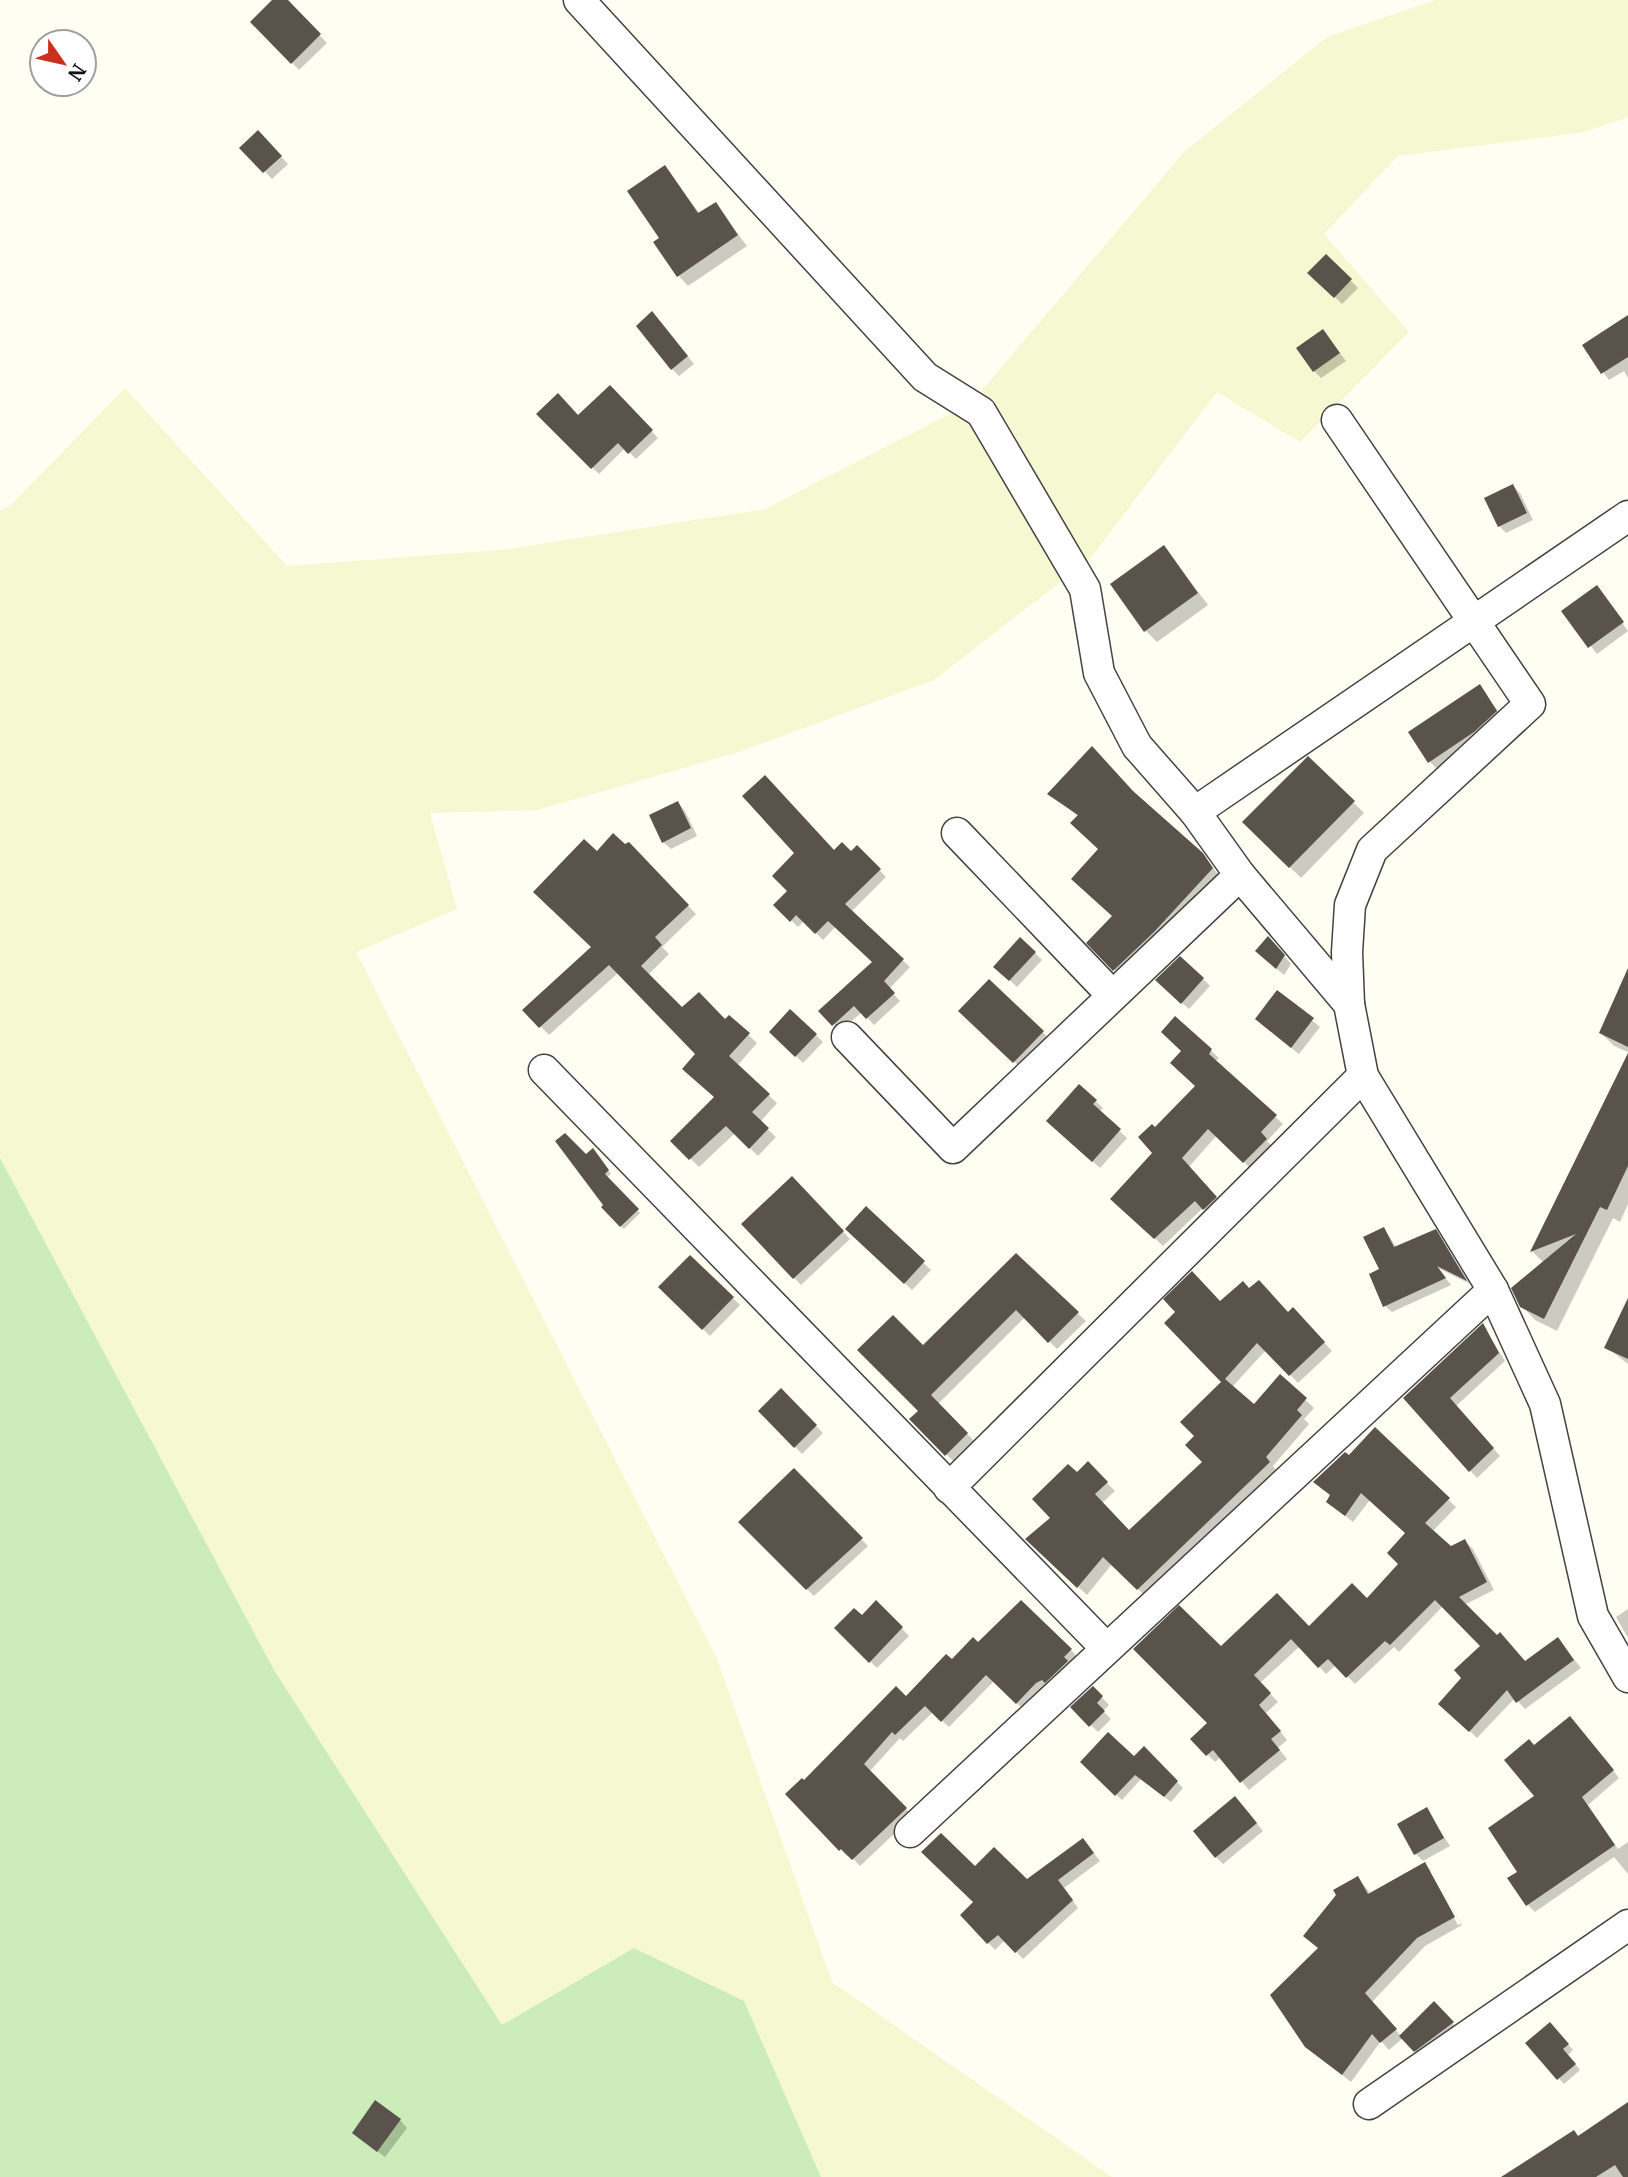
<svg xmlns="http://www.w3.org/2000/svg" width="1628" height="2177" viewBox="0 0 1628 2177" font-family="Merriweather,serif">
<rect width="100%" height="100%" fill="#fffef3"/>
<polygon fill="#f5f8d0" points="1436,0 1628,0 1628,117 1585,132 1398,156 1324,234 1409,332 1300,442 1217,392 1090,559 934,680 739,752 537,810 430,813 457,909 356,952 717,1659 832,1982 1112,2177 821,2177 744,2001 634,1948 502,2025 274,1670 0,1158 0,511 11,505 125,388 287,566 501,550 765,509 971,403 1185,151 1327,37"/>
<polygon fill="#ccedb9" points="0,1158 274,1670 502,2025 634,1948 744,2001 821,2177 0,2177"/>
<g fill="#0003">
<polygon points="275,0 286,0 327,43 299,70 253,22"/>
<polygon points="258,132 288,164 272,179 242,148"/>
<polygon points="665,167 700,214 715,204 747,246 688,286 678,275 661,239"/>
<polygon points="1326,256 1358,288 1342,304 1310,273"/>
<polygon points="1628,317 1628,378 1624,371 1609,380 1584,346"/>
<polygon points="659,321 694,364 679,376 672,369"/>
<polygon points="1323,331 1346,361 1321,378 1314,371"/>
<polygon points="610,388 658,438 636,459 625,448 599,474 538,414 578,417"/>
<polygon points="1513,486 1520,493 1533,520 1506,533 1499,526"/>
<polygon points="1164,547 1208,605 1157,642 1146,631"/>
<polygon points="1597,587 1628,631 1597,654 1564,611"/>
<polygon points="1479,686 1507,723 1441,773 1430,762"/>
<polygon points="1308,758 1364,813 1301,878 1244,822"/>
<polygon points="1050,794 1137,797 1202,854 1221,878 1124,979 1089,943 1114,916 1100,849 1079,817"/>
<polygon points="678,803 685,811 697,836 671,849 663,842"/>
<polygon points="629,844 696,914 662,947 669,954 648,975 682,1010 725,1022 729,1017 757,1043 737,1066 777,1103 760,1122 776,1137 758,1156 735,1133 699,1167 673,1141 716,1098 697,1054 619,972 549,1035 525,1010 593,947 597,854"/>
<polygon points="857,847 886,877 851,912 910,967 889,989 900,1001 874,1025 862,1012 840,1031 821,1011 874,962 836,926 823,940 804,921 798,927 776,905 834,852 851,853"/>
<polygon points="1275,945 1291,964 1284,975 1264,958"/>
<polygon points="1035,953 1042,960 1017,987 996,967"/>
<polygon points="1203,979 1210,986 1189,1009 1164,987"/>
<polygon points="989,981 1054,1043 1026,1073 961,1011"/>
<polygon points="1278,992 1320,1027 1299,1054 1264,1026"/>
<polygon points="1628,995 1628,1052 1614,1046 1601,1033"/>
<polygon points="791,1011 823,1042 803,1063 772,1032"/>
<polygon points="1175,1018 1219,1058 1215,1062 1283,1124 1267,1141 1274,1148 1252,1170 1217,1135 1189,1167 1223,1206 1212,1217 1203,1208 1163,1246 1120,1206 1154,1153 1155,1130 1197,1086 1183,1051"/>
<polygon points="1628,1057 1628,1204 1620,1222 1613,1218 1557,1331 1535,1320 1522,1306 1543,1262 1532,1251"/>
<polygon points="1079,1086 1103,1108 1099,1112 1127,1138 1100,1168 1055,1128"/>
<polygon points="596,1154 611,1174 606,1178 640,1213 624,1229 603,1207 606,1205 586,1156"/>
<polygon points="792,1178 850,1239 801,1285 743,1224"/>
<polygon points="866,1209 931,1270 912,1290 847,1229"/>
<polygon points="1384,1229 1397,1248 1435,1231 1470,1284 1438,1268 1451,1285 1392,1312 1385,1306 1381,1270"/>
<polygon points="1016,1256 1086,1321 1057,1349 1025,1317 938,1404 975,1442 955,1463 912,1419 920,1411 923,1347"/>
<polygon points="690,1257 740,1305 710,1336 661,1287"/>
<polygon points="1250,1290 1288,1314 1293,1309 1332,1351 1298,1383 1266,1350 1232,1387 1254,1407 1280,1377 1314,1408 1304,1419 1309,1424 1273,1466 1277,1471 1146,1597 1112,1564 1087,1595 1035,1547 1077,1475 1088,1464 1115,1491 1101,1504 1129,1532 1204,1462 1197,1436 1223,1382 1220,1303"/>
<polygon points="1628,1311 1628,1364 1606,1347"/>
<polygon points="1483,1326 1505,1361 1456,1406 1500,1456 1477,1478 1405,1398"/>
<polygon points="781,1391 823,1433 802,1454 761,1411"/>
<polygon points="1376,1429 1456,1507 1432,1532 1451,1548 1465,1541 1473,1549 1494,1590 1464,1605 1526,1662 1558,1639 1581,1668 1525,1709 1515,1698 1477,1738 1441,1703 1464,1678 1483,1646 1443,1606 1399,1652 1394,1647 1355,1684 1336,1665 1326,1674 1300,1646 1260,1683 1278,1702 1266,1713 1287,1740 1278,1748 1287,1759 1249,1790 1221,1757 1215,1762 1193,1739 1209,1723 1221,1649 1309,1629 1367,1600 1401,1564 1407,1533 1370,1500 1353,1522 1328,1502 1332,1496 1316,1482 1349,1458"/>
<polygon points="794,1471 868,1546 814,1596 741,1522"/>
<polygon points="876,1602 909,1636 877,1668 836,1628 862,1617"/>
<polygon points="1021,1603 1078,1657 1024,1710 994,1681 949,1727 933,1712 903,1741 900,1738 869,1772 913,1816 860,1866 849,1854 847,1856 787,1795 952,1661 978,1645"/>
<polygon points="1628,1609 1628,1638 1616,1617"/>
<polygon points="1093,1688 1109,1705 1103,1711 1111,1719 1098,1732 1072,1707"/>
<polygon points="1577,1726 1619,1778 1588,1805 1618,1849 1628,1842 1628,1874 1614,1857 1535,1912 1528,1905 1519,1872 1536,1797 1535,1747"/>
<polygon points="1144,1749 1183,1788 1171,1802 1141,1779 1122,1800 1082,1762 1134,1759"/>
<polygon points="1242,1805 1263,1831 1223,1864 1216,1857"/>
<polygon points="1427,1810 1450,1846 1423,1861 1416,1854"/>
<polygon points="1089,1847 1100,1861 1064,1888 1078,1908 1023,1959 1005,1940 995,1950 962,1915 975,1903 975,1868 1027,1881"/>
<polygon points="1425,1864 1431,1871 1428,1871 1458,1925 1461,1924 1432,1872 1462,1925 1425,1946 1372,2002 1401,2036 1434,2004 1459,2030 1422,2058 1403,2038 1389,2050 1381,2041 1351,2082 1306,2046 1320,1949 1358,1878 1371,1894"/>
<polygon points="1555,2029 1573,2050 1568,2055 1580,2070 1564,2084 1528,2043"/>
<polygon points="1628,2105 1628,2177 1526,2177 1574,2132 1580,2138"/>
<polygon points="400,2120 407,2128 385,2157 354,2133"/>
</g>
<g fill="#59534b">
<polygon points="272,0 288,0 321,34 291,64 250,22"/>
<polygon points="258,130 282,156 263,173 239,148"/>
<polygon points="665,165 698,213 716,202 738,235 677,277 653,242 659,238 627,191"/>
<polygon points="1326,254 1352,279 1334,298 1307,273"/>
<polygon points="652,311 688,356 671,370 636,326"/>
<polygon points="1628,315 1628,357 1601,374 1582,345"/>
<polygon points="1323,329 1340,353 1313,372 1296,348"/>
<polygon points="610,385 653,430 628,454 618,443 591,469 536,414 558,393 578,415"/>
<polygon points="1513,484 1527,513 1498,527 1484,498"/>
<polygon points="1164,545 1198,593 1144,632 1110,584"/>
<polygon points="1597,585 1624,622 1588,648 1561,611"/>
<polygon points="1480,684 1497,711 1474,732 1428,763 1408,732"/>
<polygon points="1092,746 1133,791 1203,853 1213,868 1154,932 1113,971 1086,943 1112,916 1071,879 1098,849 1070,823 1078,815 1047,794"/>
<polygon points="1308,756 1355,801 1289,868 1242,822"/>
<polygon points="765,775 834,850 842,842 851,851 857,845 881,869 845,904 904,959 884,981 895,993 866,1019 854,1006 832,1026 818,1011 872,962 828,921 815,934 796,915 790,922 773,905 787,891 772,876 794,853 742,796"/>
<polygon points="678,801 691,828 662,843 649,815"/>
<polygon points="613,833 625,844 629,842 689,905 655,937 662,945 641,966 682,1007 699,992 725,1019 729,1015 750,1033 729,1056 770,1094 752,1112 769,1128 749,1149 726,1126 689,1160 670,1141 714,1097 682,1069 695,1054 609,965 539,1028 522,1010 591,947 533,892 584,839 597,851"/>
<polygon points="1268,936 1285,955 1276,969 1255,951"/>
<polygon points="1020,937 1036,952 1009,981 993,967"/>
<polygon points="1180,956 1204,978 1181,1004 1155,980"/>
<polygon points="1628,968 1628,1047 1599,1033"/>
<polygon points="989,979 1044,1031 1013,1063 958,1011"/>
<polygon points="1277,990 1314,1018 1291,1048 1255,1019"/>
<polygon points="790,1009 817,1034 795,1057 769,1032"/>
<polygon points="1175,1016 1212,1049 1209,1054 1277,1115 1261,1132 1267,1139 1243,1163 1208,1129 1182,1158 1217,1197 1203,1210 1195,1201 1154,1239 1110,1199 1152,1153 1138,1137 1152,1124 1155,1127 1195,1086 1170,1063 1181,1051 1161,1032"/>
<polygon points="1628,1053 1628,1166 1607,1210 1600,1207 1544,1319 1520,1307 1511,1288 1576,1234 1530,1252"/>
<polygon points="1079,1084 1097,1100 1093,1104 1121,1129 1092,1162 1046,1121"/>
<polygon points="565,1133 586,1154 593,1148 609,1170 605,1174 639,1209 620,1227 601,1207 603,1205 555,1141"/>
<polygon points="792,1176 844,1231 793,1279 741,1224"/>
<polygon points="866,1206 925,1261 904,1284 845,1229"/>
<polygon points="1384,1227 1394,1247 1436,1229 1467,1281 1437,1266 1446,1278 1383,1307 1369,1274 1379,1269 1363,1237"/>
<polygon points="1016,1253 1079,1312 1048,1343 1016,1310 931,1395 968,1433 945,1456 909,1419 918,1411 857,1350 893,1315 923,1345"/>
<polygon points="690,1255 734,1297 702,1330 658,1287"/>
<polygon points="1192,1271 1220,1301 1243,1281 1249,1288 1259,1280 1288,1312 1293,1307 1325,1342 1289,1376 1257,1343 1225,1379 1254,1404 1280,1374 1307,1398 1297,1410 1302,1415 1266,1457 1270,1462 1137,1590 1103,1557 1077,1588 1025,1539 1050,1518 1032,1499 1068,1464 1077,1472 1088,1461 1108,1482 1095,1494 1129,1530 1202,1462 1185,1445 1194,1436 1180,1422 1221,1382 1164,1323 1175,1312 1163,1299"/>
<polygon points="1628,1298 1628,1359 1604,1348"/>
<polygon points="1483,1323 1499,1353 1450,1398 1494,1448 1469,1472 1403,1398"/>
<polygon points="781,1388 817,1425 794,1448 758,1411"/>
<polygon points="1375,1427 1450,1498 1425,1523 1451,1546 1465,1539 1487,1582 1459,1597 1497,1635 1500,1632 1525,1661 1558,1637 1574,1660 1516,1703 1507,1690 1469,1732 1438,1704 1461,1678 1454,1670 1480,1646 1435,1600 1390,1645 1385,1641 1346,1678 1328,1659 1318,1668 1291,1639 1254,1675 1271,1693 1259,1705 1281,1731 1271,1739 1280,1750 1240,1783 1213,1750 1206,1756 1190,1739 1207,1723 1133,1649 1179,1605 1221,1646 1277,1593 1309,1626 1352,1583 1367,1598 1398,1564 1387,1553 1405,1533 1361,1493 1345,1516 1326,1502 1330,1495 1313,1482 1345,1452 1349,1455"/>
<polygon points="794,1468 863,1538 806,1590 738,1522"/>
<polygon points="876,1600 903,1627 869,1663 834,1628 854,1608 862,1615"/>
<polygon points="1021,1600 1072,1649 1064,1657 1068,1661 1045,1683 1042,1680 1036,1683 1016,1704 986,1675 941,1722 925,1706 895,1735 892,1732 864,1764 907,1808 852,1860 841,1849 839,1851 785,1794 802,1778 804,1780 896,1686 906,1696 946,1654 952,1659 973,1637 978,1642"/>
<polygon points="1093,1686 1103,1696 1097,1703 1105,1711 1089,1727 1070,1707"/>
<polygon points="1570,1716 1614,1770 1582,1797 1615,1845 1526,1906 1507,1878 1517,1872 1488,1828 1534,1796 1504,1760 1529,1739 1534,1745"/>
<polygon points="1108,1732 1134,1756 1144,1746 1178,1781 1164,1797 1135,1775 1115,1796 1080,1762"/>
<polygon points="1235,1796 1257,1823 1215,1858 1193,1831"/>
<polygon points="1427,1807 1444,1838 1414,1855 1397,1824"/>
<polygon points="941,1833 975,1866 994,1847 1027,1879 1083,1838 1094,1853 1058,1880 1073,1900 1015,1953 998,1935 987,1944 960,1915 973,1902 921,1852"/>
<polygon points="1425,1862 1455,1917 1417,1938 1365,1993 1397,2029 1380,2043 1372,2034 1342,2075 1305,2047 1270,1995 1318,1948 1303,1936 1336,1895 1333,1890 1358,1876 1368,1894"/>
<polygon points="1434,2001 1454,2022 1414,2052 1399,2036"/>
<polygon points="1550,2022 1569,2044 1563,2049 1576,2064 1557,2080 1525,2043"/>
<polygon points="375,2100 401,2119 377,2152 352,2133"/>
<polygon points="1628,2102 1628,2177 1623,2177 1615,2165 1596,2177 1501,2177 1574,2130 1578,2136"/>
</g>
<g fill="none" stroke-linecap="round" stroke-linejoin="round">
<g stroke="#434343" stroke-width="33">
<g id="street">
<polyline points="579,0 925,377 981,412 1085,589 1099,673 1137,746 1195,812 1240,875 1349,1004 1363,1076 1493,1290 1545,1404 1593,1616 1628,1677"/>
<polyline points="1337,420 1530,704 1372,850 1350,905 1347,952 1349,1004"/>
<polyline points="1195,812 1628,516"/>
<polyline points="957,833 1112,995"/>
<polyline points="847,1037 953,1148 1240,875"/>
<polyline points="544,1070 1106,1648"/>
<polyline points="949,1488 1363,1076"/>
<polyline points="910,1832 1493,1290"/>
<polyline points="1369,2104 1628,1925"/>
</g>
</g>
<use href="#street" stroke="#fff" stroke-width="30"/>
</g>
<g transform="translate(63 63) rotate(124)"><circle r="33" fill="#ffffff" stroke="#9f9f9f" stroke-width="2"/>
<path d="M0-5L12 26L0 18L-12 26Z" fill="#cb2f1d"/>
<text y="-10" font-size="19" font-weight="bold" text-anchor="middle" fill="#101010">N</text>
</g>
</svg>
